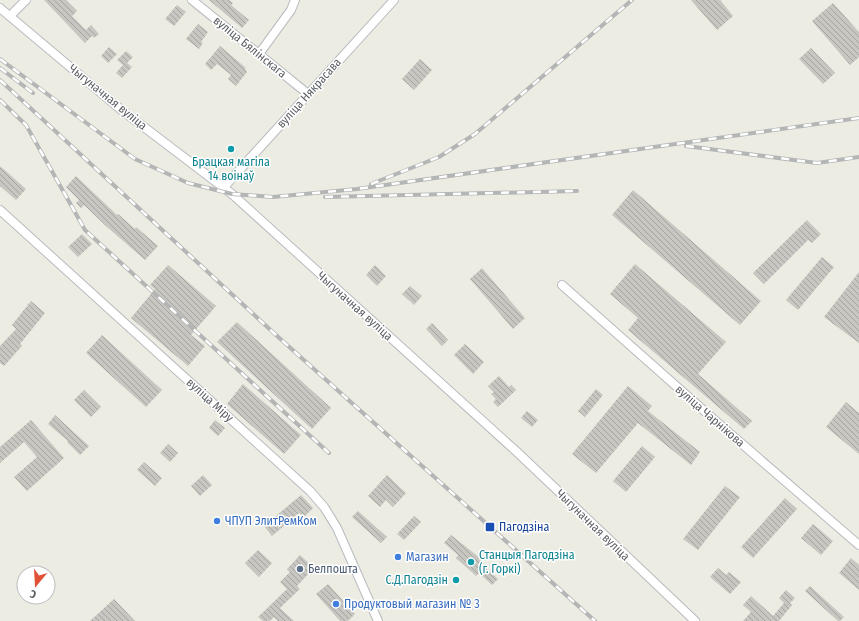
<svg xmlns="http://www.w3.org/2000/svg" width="859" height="621" viewBox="0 0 859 621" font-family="'Fira Sans Condensed',sans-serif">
<defs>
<pattern id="building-back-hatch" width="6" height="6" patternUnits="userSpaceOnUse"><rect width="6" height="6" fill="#c8c6c0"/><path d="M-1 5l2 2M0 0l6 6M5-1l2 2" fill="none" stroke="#a5a4a0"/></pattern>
</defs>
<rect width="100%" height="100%" fill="#edece3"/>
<g fill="url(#building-back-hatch)">
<polygon points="44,0 66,0 77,11 72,16 86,30 91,25 99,34 94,38 92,36 85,43"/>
<polygon points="209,0 229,0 233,3 231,5 249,20 242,28"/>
<polygon points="691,0 720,0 733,16 717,30"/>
<polygon points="833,3 859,32 859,57 850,65 812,21"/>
<polygon points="177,5 186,12 174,26 165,19"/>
<polygon points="198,24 208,32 201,42 203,43 199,49 186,39"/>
<polygon points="220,46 246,68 245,69 247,72 236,86 228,79 231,75 217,64 211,70 205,64"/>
<polygon points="109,47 117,54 108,63 101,56"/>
<polygon points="811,48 835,73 823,84 799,59"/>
<polygon points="126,51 133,57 127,63 132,67 122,78 116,73 123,65 117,60"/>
<polygon points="420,59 432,70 414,90 402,79"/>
<polygon points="0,166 26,189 16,200 0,186"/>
<polygon points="76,176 117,215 118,214 135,229 136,227 158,246 145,260 106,226 84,205 81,208 76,203 79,200 66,187"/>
<polygon points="633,190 761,301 740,325 612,215"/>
<polygon points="807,220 821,234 812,243 808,240 764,284 753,273"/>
<polygon points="82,234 92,244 78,257 68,247"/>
<polygon points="822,257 834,267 798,310 786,300"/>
<polygon points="635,264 726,342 698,374 752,421 744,429 628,330 638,318 610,294"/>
<polygon points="168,265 216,306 191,335 205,346 188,366 131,318 155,289 150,285"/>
<polygon points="375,265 386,276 377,286 366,275"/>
<polygon points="482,268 525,318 513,329 470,279"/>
<polygon points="859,272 859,343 824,317"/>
<polygon points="410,286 422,296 414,305 402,294"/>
<polygon points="31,301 45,313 20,344 22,346 4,366 0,363 0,346 16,329 12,325"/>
<polygon points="237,322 331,408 312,429 217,342"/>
<polygon points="432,323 448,340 442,346 426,329"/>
<polygon points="102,335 162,390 146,407 86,353"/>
<polygon points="465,344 484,362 473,374 454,355"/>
<polygon points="499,376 509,387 511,385 516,390 498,407 493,402 496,399 491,394 494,392 488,386"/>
<polygon points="243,384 301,435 284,454 227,404"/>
<polygon points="628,386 652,406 648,411 700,452 691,465 638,423 596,473 572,454"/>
<polygon points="596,389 603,395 585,417 578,411"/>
<polygon points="84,390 101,407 91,417 74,400"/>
<polygon points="846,402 859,413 859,454 826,427"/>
<polygon points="527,411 538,420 532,427 521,418"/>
<polygon points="55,415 89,446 80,455 67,442 68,441 48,424"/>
<polygon points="31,420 64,458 27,491 14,477 37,457 24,442 0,463 0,447"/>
<polygon points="215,420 225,428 218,436 209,428"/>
<polygon points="168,444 178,453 170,462 160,453"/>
<polygon points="642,446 655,457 626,492 613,481"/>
<polygon points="144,462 162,478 155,486 137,470"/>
<polygon points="203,475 212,485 200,496 191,486"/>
<polygon points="387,475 406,493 393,507 386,500 380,507 368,496"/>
<polygon points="725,486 740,497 698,550 683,539"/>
<polygon points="301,495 313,508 304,517 299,513 272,536 264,526"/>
<polygon points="785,498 797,509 753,558 741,547"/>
<polygon points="358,511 387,537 381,543 352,517"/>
<polygon points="414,516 421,522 404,540 397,534"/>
<polygon points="813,524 833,541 821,555 801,538"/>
<polygon points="451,535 480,558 479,559 486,566 485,567 498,579 492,585 479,573 476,576 456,558 458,555 444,543"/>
<polygon points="258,550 272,563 259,577 245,563"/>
<polygon points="300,555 314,568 297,586 300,589 280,608 294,621 278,621 274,617 270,621 263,621 258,617 287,589 280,582 290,572 287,569"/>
<polygon points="851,558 859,565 859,590 839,573"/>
<polygon points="718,568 726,575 729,572 741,582 730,594 710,577"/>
<polygon points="328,584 355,614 348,621 340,621 316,594"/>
<polygon points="810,586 844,617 840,621 838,621 805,591"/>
<polygon points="786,590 795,598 790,603 792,605 779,621 743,621 751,612 743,605 751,596 773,616 784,603 779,598"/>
<polygon points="114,599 135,621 90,621"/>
</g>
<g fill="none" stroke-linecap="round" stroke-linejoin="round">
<g stroke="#b8babf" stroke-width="10">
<g id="minor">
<polyline points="192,0 308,94"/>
<polyline points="0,8 119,108 232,194 517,452 695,621"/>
<polyline points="10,16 26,0"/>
<polyline points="259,54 291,10 295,0"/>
<polyline points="224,187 394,0"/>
<polyline points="0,210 310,491 324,507 337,528 378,621"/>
<polyline points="562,285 719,424 859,545"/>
</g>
</g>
<use href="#minor" stroke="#fff" stroke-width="8"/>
<g stroke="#b4b5b5" stroke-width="4">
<g id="rail">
<polyline points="0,59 135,159 188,183 232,194 273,197 357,189 859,118"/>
<polyline points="0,68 33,93"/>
<polyline points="0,80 276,335 595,621"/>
<polyline points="0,100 26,125 85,230 329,453"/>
<polyline points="686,146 817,163 859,157"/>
<polyline points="371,184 439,157 475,134 632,0"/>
<polyline points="325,197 577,191"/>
</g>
</g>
<use href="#rail" stroke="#fff" stroke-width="2.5" stroke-dasharray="8" stroke-linecap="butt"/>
</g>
<g fill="#0f9aa8" stroke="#fff" stroke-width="1.5">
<circle cx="231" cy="149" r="4"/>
<circle cx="471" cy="562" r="4"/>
<circle cx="456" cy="580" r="4"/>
</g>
<g fill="#3f7fe0" stroke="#fff" stroke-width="1.5">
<circle cx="217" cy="521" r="4"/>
<circle cx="398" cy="557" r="4"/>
<circle cx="336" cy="604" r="4"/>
</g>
<rect fill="#1a4fb4" stroke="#fff" stroke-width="1.5" x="485" y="522" width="10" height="10" rx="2"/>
<circle fill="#5c6f8a" stroke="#fff" stroke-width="1.5" cx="300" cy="569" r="4"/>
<g text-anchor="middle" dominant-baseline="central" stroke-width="3" stroke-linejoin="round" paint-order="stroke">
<g font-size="12" fill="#5b5e63" stroke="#fff">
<text transform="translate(250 47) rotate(39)">вуліца Бялінскага</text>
<text transform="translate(309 93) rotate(-48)">вуліца Някрасава</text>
<text transform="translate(108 97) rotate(39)">Чыгуначная вуліца</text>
<text transform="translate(355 306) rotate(42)">Чыгуначная вуліца</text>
<text transform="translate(210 400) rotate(42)">вуліца Міру</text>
<text transform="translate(710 416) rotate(41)">вуліца Чарнікова</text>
<text transform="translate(593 525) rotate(44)">Чыгуначная вуліца</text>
</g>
<g font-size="12" fill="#0d838f" stroke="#fff">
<text x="231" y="162">Брацкая магіла<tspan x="231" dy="14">14 воінаў</tspan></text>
<text x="479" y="555" text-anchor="start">Станцыя Пагодзіна<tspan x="479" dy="14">(г. Горкі)</tspan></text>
<text x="448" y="580" text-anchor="end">С.Д.Пагодзін</text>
</g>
<g font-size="12" fill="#366cbe" stroke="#fff" text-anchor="start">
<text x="225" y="521">ЧПУП ЭлитРемКом</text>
<text x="406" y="557">Магазин</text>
<text x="344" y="604">Продуктовый магазин № 3</text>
</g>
<g font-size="12" fill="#164399" stroke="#fff" text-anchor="start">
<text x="499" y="527">Пагодзіна</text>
</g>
<g font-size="12" fill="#4e5e75" stroke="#fff" text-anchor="start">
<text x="308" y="569">Белпошта</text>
</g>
</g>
<g transform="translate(36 585) rotate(198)"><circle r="19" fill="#ffffff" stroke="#bdbfc1"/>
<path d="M0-3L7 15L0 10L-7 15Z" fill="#e15136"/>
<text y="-6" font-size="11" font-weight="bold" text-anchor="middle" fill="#5b5e63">С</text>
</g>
</svg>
